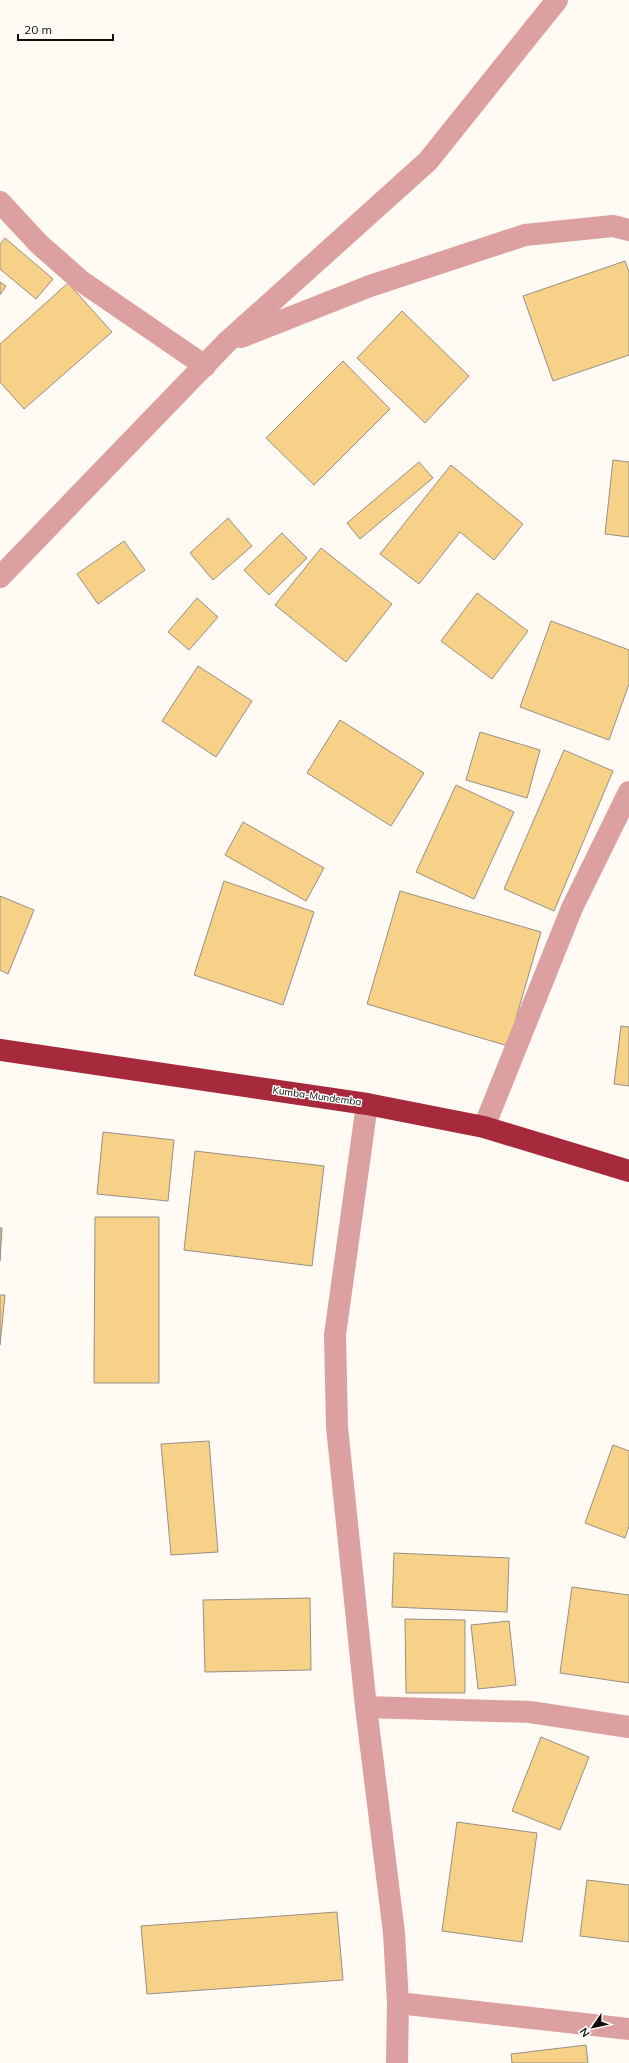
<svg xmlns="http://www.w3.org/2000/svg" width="629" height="2063" viewBox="0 0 629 2063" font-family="Mulish,sans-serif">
<rect width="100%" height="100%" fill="#fffbf4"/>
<g fill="#f8d188" stroke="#969085">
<polygon points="5,238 53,279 36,299 0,269 0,244"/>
<polygon points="625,261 629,272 629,355 553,381 523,296"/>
<polygon points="0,282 6,286 0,295"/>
<polygon points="68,283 112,332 24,409 0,382 0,344"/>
<polygon points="402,311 469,376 425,423 357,358"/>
<polygon points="343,361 390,409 314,485 266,438"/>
<polygon points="613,460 629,462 629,537 605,534"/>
<polygon points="419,462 433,478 360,539 347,523"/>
<polygon points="451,465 523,524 494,560 460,532 419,584 380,554"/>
<polygon points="228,518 252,546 213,580 190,553"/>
<polygon points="282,533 307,558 269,595 244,570"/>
<polygon points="124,541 145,570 98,604 77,574"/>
<polygon points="321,548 392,604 346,662 275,605"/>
<polygon points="477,593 528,631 492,679 441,641"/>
<polygon points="197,598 218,617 189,650 168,632"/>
<polygon points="551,621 629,650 629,684 609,740 520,707"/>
<polygon points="198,666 252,701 216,757 162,721"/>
<polygon points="340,720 424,773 391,826 307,773"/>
<polygon points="480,732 540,750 527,798 466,780"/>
<polygon points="564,750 613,771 554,911 504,889"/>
<polygon points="456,785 514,812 474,899 416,872"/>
<polygon points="243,822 324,868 306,901 225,855"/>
<polygon points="224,881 314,912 283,1005 194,975"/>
<polygon points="400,891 541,932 508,1046 367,1004"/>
<polygon points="0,896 34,910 8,974 0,970"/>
<polygon points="621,1026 629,1027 629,1086 614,1084"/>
<polygon points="103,1132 174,1140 168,1201 97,1194"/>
<polygon points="195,1151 324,1166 312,1266 184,1250"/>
<polygon points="95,1217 159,1217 159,1383 94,1383"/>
<polygon points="0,1228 2,1228 0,1261"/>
<polygon points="0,1295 5,1295 0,1345"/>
<polygon points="209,1441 218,1552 171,1555 161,1444"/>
<polygon points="613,1445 629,1451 629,1526 625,1538 585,1523"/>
<polygon points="394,1553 509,1558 507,1612 392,1607"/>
<polygon points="572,1587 629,1595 629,1683 560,1673"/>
<polygon points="310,1598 311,1670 205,1672 203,1600"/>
<polygon points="405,1619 465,1620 465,1693 406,1693"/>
<polygon points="509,1621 516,1685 478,1689 471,1625"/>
<polygon points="541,1737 589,1757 560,1830 512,1811"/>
<polygon points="457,1822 537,1833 522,1942 442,1931"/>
<polygon points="587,1880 629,1885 629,1942 580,1936"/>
<polygon points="337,1912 343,1980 147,1994 141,1926"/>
<polygon points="586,2045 588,2063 512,2063 511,2054"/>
</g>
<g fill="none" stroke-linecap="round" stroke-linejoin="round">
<g stroke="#dda0a1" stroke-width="22">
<polyline points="0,202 39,244 81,281 205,366"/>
<polyline points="241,337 370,286 525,235 613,226 629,230"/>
<polyline points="0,577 227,342 428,161 557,0"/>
<polyline points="367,1104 335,1335 337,1427 366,1707 394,1933 398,2003 397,2063"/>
<polyline points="484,1127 572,908 629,792"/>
<polyline points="366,1707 530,1712 629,1727"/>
<polyline points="398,2003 629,2029"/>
</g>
<polyline stroke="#a7293c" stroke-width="22" points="0,1050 367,1104 484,1127 629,1171"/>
</g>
<g text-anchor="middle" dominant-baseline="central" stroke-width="3" stroke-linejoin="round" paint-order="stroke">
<g font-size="10" fill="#0f0d09" stroke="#fff">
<text transform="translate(317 1096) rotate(8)">Kumba-Mundemba</text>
</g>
</g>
<g transform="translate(593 2027) rotate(236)" stroke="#ffffff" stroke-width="3" paint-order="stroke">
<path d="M0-3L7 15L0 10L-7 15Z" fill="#0f0d09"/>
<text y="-6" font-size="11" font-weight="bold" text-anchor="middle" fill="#0f0d09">N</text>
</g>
<path d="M18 34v6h95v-6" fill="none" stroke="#0f0d09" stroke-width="2"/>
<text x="24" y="34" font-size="12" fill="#0f0d09" stroke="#ffffff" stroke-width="3" paint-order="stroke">20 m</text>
</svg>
